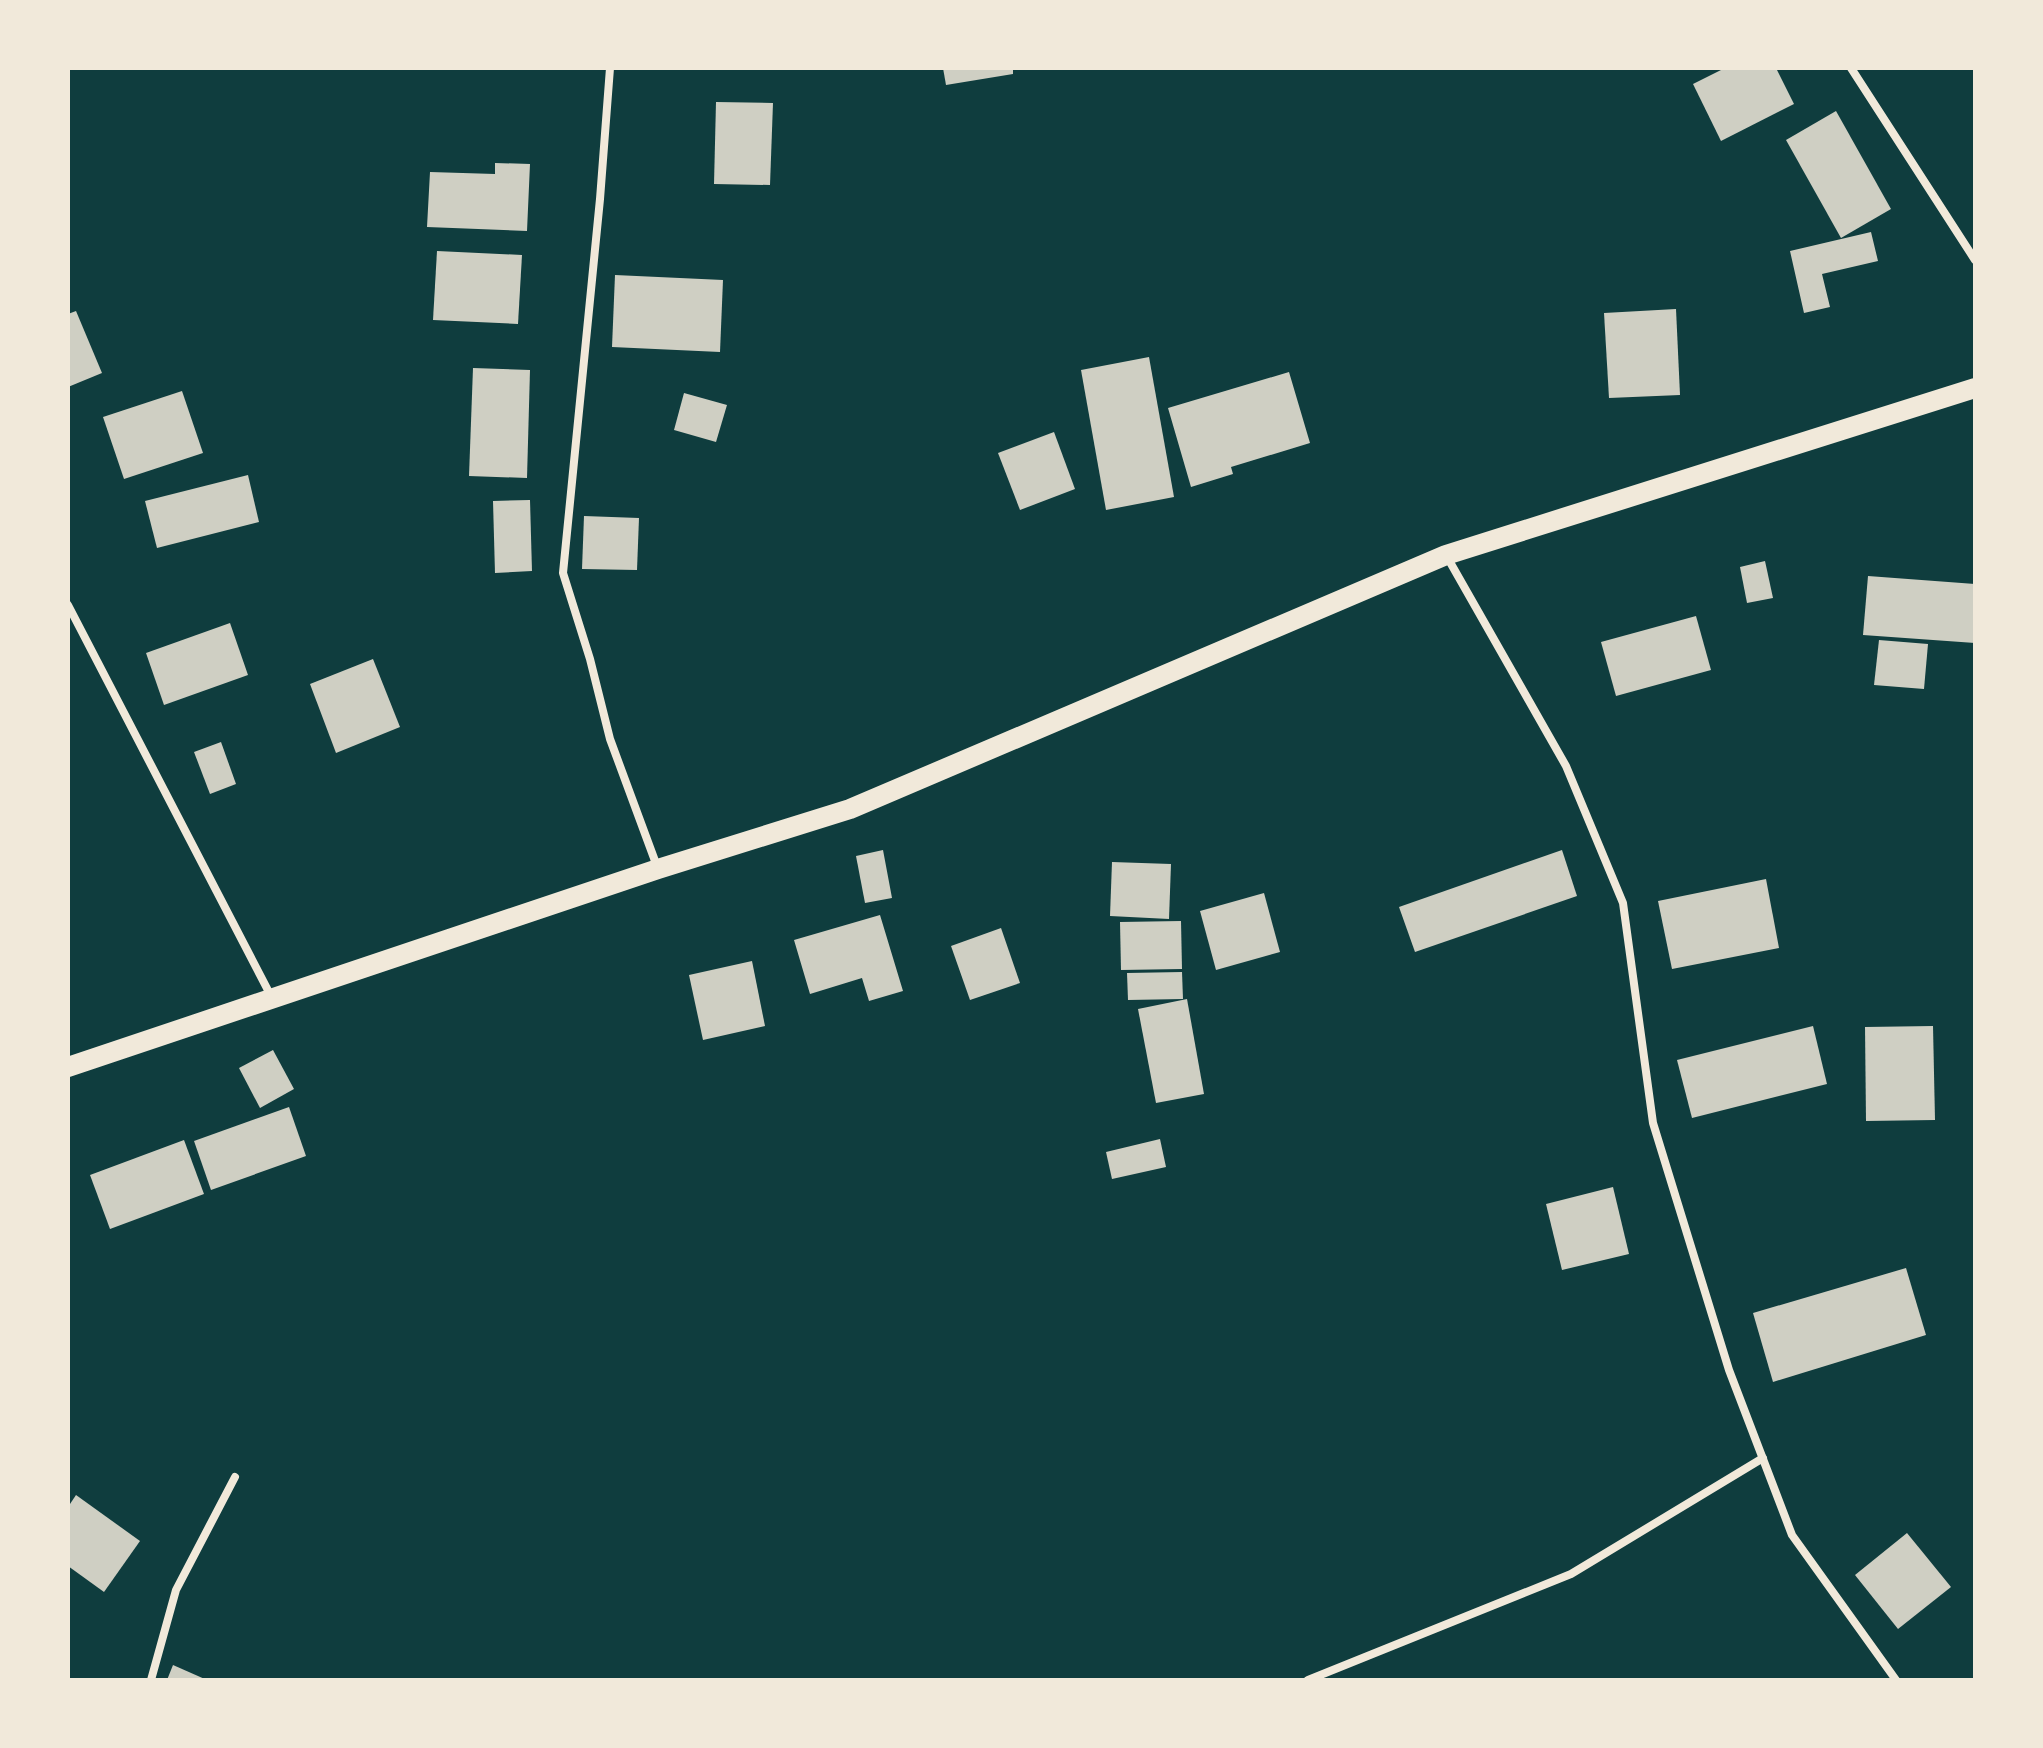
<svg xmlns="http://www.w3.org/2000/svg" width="2043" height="1748" viewBox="0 0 2043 1748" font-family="Mulish,sans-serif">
<rect width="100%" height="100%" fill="#0f3d3e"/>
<g fill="#cfcfc3">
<polygon points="943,68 1013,68 1013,74 946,85"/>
<polygon points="1725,68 1776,68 1794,104 1721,141 1693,84"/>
<polygon points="716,102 773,103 770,185 714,184"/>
<polygon points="1836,111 1891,209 1841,238 1786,140"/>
<polygon points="495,163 530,164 527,231 427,227 430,172 495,174"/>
<polygon points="1871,232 1878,261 1822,274 1830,307 1804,313 1790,251"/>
<polygon points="437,251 522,255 518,324 433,320"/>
<polygon points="615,275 723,280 720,352 612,347"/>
<polygon points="1676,309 1680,395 1609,398 1604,313"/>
<polygon points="76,311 102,373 68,387 68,314"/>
<polygon points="1149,357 1174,497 1106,510 1081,370"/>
<polygon points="473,368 530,370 527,478 469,476"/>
<polygon points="1289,372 1310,443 1231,467 1233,474 1191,487 1168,408"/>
<polygon points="182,391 203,453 124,479 103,417"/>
<polygon points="684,393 727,405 716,442 674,430"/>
<polygon points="1054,432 1075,489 1020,510 998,453"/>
<polygon points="248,475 259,522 157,548 145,501"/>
<polygon points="530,500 532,571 495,573 493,501"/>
<polygon points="584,516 639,518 637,570 582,569"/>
<polygon points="1765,561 1773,598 1747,603 1740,567"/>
<polygon points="1868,576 1975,584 1975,643 1863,635"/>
<polygon points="1696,616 1711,670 1616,696 1601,642"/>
<polygon points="230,623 248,675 164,705 146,653"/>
<polygon points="1879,640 1928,644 1924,689 1874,685"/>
<polygon points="373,659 400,727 336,753 310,684"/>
<polygon points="221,742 236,784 210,794 194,752"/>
<polygon points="883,850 892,898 865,903 856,856"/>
<polygon points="1562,850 1577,896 1415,952 1399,907"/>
<polygon points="1112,862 1171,864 1169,919 1110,916"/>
<polygon points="1766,879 1779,948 1672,969 1658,901"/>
<polygon points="1264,893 1280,952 1216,970 1200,911"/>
<polygon points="880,915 903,991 869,1001 862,978 810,994 794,940"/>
<polygon points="1181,921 1182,969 1121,970 1120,922"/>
<polygon points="1001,928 1020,983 970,1000 951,946"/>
<polygon points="752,961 765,1026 703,1040 689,975"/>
<polygon points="1182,972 1183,999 1128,1000 1127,973"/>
<polygon points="1187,999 1204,1094 1156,1103 1138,1009"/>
<polygon points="1813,1026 1827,1084 1692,1118 1677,1060"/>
<polygon points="1933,1026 1935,1120 1866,1121 1865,1027"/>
<polygon points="273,1050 294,1089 260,1108 239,1068"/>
<polygon points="289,1107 306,1156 211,1190 194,1141"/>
<polygon points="1160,1139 1166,1167 1112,1179 1106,1152"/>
<polygon points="184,1140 204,1194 110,1229 90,1175"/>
<polygon points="1613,1187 1629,1254 1562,1270 1546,1204"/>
<polygon points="1906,1268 1926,1335 1773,1382 1753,1313"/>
<polygon points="76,1495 140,1541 104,1592 68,1566 68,1507"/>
<polygon points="1907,1533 1951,1587 1898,1629 1855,1575"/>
<polygon points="173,1665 207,1680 167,1680"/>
</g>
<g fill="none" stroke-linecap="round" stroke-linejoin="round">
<g stroke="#f1e9da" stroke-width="8">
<polyline points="610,68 600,199 563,573 590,659 610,739 658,869"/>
<polyline points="1851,68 1975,260"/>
<polyline points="1446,555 1566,766 1623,903 1653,1123 1729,1370 1792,1535 1896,1680"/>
<polyline points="68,605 272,998"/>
<polyline points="151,1680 176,1590 235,1477"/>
<polyline points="1308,1680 1571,1574 1763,1458"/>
</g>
<polyline stroke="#f1e9da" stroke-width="20" points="68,1067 658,869 850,809 1446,555 1975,388"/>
</g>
<rect width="2043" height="1748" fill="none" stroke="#f1e9da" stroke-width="140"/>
</svg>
